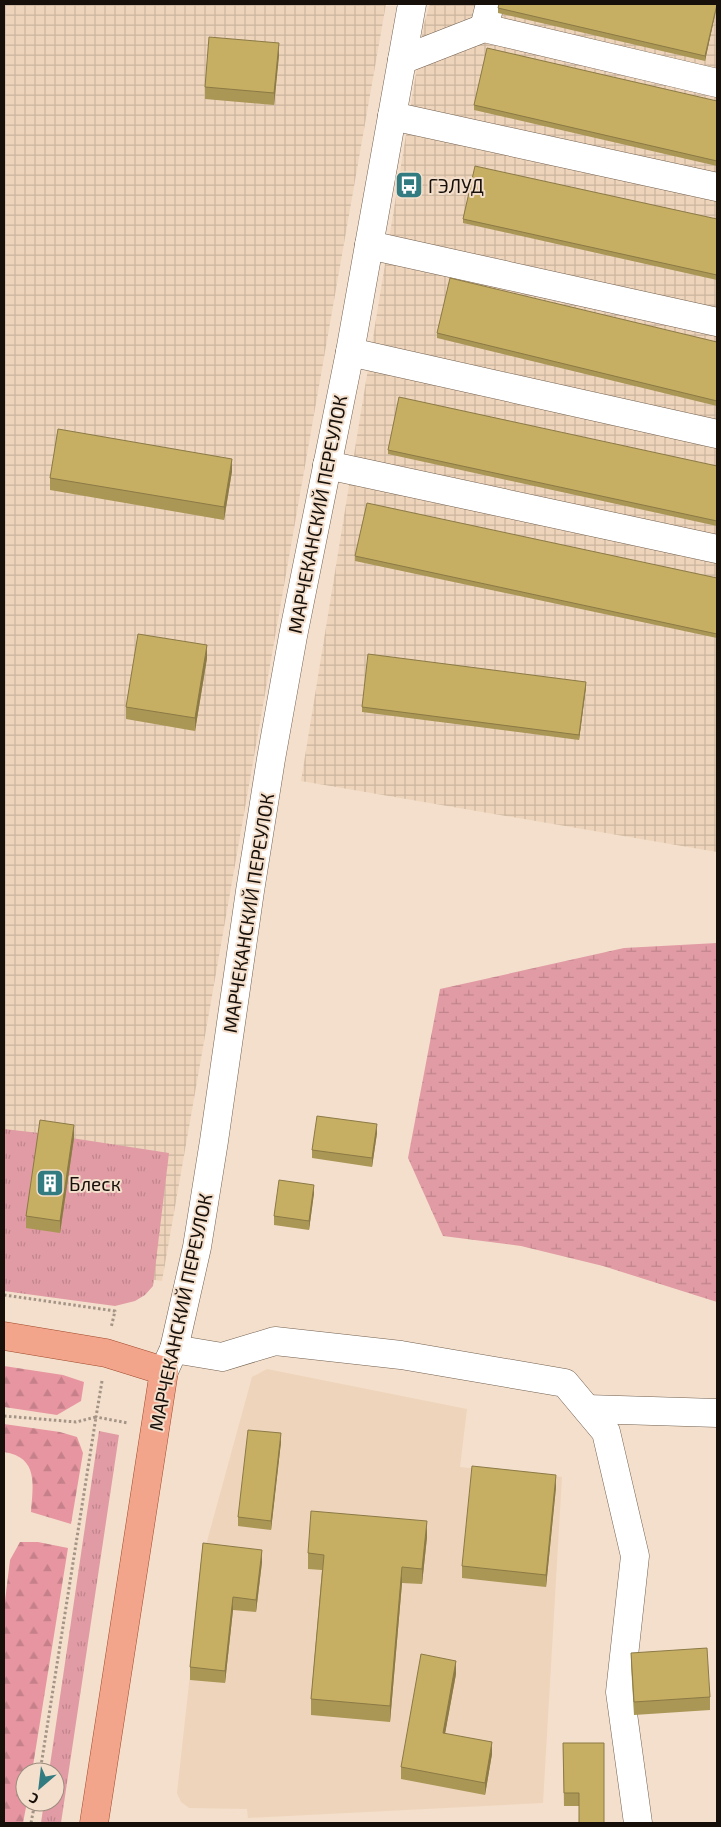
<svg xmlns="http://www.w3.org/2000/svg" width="721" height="1827" viewBox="0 0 721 1827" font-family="'Exo 2',sans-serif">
<defs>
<pattern id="industrial-grid" width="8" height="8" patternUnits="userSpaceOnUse" patternTransform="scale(1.25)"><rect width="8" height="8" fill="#eed4bb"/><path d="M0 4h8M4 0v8" fill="none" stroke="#cbb59f"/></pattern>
<pattern id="grass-tufts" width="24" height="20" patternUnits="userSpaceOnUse" patternTransform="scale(1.25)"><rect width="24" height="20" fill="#e19ba4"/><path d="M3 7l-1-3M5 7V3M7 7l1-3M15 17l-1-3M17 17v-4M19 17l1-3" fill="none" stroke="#c0848c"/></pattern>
<pattern id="forest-firs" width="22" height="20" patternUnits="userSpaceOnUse" patternTransform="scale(1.25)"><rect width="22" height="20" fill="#e796a1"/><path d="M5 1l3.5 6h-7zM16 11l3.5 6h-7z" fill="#c58089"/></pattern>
<pattern id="wetland-marsh" width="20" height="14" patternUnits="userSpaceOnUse" patternTransform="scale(1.25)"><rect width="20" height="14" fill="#e19ba4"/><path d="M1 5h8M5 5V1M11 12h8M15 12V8" fill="none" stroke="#c0848c"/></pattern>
</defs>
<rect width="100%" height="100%" fill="#f4dfcc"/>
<polygon fill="#eed4bb" points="267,1369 467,1409 460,1467 562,1477 543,1803 248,1818 247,1809 189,1808 181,1802 177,1793 203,1556 252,1377"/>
<g fill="url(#industrial-grid)">
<polygon points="4,4 386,4 162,1281 4,1259"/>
<polygon points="430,4 717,4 717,852 301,781 424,24"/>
</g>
<g fill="url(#grass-tufts)">
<polygon points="4,1129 39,1133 169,1153 153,1286 145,1295 135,1301 115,1306 4,1291"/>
<polygon points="99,1431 119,1435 61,1823 41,1823 44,1802 55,1802 55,1772 49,1772"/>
</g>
<g fill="url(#forest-firs)">
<polygon points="4,1366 63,1375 84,1382 81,1401 57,1415 4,1407"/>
<path d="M4,1424L60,1432L77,1437L83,1453L71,1524L31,1512C33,1486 39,1457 4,1452Z"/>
<polygon points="20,1542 38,1542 68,1548 32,1772 25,1772 25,1802 27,1802 23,1823 4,1823 4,1609 10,1560"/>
</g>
<polygon fill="url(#wetland-marsh)" points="717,943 717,1302 603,1266 521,1246 443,1236 408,1158 440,989 624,948"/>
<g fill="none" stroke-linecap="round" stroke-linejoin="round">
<g stroke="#72604f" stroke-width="29">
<g id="minor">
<polyline points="484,28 490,4"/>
<polyline points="402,60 484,28 717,83"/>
<polyline points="392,116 717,187"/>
<polyline points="369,245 717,322"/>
<polyline points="350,352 717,434"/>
<polyline points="327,465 717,549"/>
<polyline points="174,1349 222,1357 275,1341 401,1355 565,1383 606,1432 635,1556 620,1692 638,1823"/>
<polyline points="164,1371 174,1349 197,1247 214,1141 250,891 271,759 293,636 350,352 412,4"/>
<polyline points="587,1409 717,1413"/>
</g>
</g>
<g stroke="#a14a2c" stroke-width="29">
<polyline id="major" points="4,1336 106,1353 164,1371 94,1823"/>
</g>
<g stroke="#a49486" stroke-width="3" stroke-dasharray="2.5 2.5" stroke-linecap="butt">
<polyline points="4,1295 115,1311 111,1328"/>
<polyline points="102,1381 96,1417 128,1423"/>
<polyline points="4,1416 76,1422 96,1417 40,1772"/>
<polyline points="31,1823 35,1802"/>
</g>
<use href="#minor" stroke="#fff" stroke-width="28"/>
<use href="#major" stroke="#f3a58c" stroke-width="28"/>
</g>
<g fill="#aa9655">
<polygon points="717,4 705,61 498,13 498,8"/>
<polygon points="279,55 274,105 205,99 205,87"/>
<polygon points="717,101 717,166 474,110 474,105"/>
<polygon points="463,219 717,219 717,280 463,223"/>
<polygon points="437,333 717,342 717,406 437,338"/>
<polygon points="388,450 717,466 717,526 388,454"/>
<polygon points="232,471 224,520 50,490 50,478"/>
<polygon points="355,556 717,578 717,638 355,561"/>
<polygon points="207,658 195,731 126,719 126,707"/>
<polygon points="586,687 579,740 362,712 362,707"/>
<polygon points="377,1133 372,1167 312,1158 312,1150"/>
<polygon points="74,1138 60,1233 26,1228 26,1216"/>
<polygon points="314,1193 309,1230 274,1225 274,1216"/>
<polygon points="281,1442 271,1530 238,1526 238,1517"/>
<polygon points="556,1487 546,1587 462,1578 462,1566"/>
<polygon points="427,1537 422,1584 402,1583 390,1722 311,1715 311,1699 322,1570 308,1569 308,1553"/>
<polygon points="203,1543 262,1562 256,1612 233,1610 225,1683 190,1680 190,1667"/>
<polygon points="631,1653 710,1697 710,1710 634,1715 631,1665"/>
<polygon points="456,1674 445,1733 492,1754 485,1795 401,1779 401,1767"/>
<polygon points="563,1743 604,1823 579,1806 564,1806"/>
</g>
<g fill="#8b7a45">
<polygon points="717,4 717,6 705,61 705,56"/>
<polygon points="279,43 279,55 274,105 274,93"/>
<polygon points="232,459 232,471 224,520 224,507"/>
<polygon points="207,645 207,658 195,731 195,718"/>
<polygon points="586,682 586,687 579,740 579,735"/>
<polygon points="377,1124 377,1133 372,1167 372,1158"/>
<polygon points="74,1125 74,1138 60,1233 60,1221"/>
<polygon points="314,1185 314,1193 309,1230 309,1221"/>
<polygon points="281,1433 281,1442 271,1530 271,1521"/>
<polygon points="556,1475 556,1487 546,1587 546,1575"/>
<polygon points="427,1521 427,1537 422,1584 422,1569"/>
<polygon points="262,1550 262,1562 256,1612 256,1600"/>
<polygon points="402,1567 402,1583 390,1722 390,1706"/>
<polygon points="233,1597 233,1610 225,1683 225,1671"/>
<polygon points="456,1661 456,1674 443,1745 443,1733"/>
<polygon points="492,1742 492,1754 485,1795 485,1783"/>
</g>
<g fill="#c6ae63" stroke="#8b7a45">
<polygon points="499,4 717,4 705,56 498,8"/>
<polygon points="209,37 279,43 274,93 205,87"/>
<polygon points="487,48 717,101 717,161 474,105"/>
<polygon points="475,166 717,219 717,275 463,219"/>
<polygon points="450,278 717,342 717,401 437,333"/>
<polygon points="399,397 717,466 717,521 388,450"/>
<polygon points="58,429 232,459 224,507 50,478"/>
<polygon points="367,503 717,578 717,634 355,556"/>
<polygon points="138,634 207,645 195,718 126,707"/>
<polygon points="368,654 586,682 579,735 362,707"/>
<polygon points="317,1116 377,1124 372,1158 312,1150"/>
<polygon points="40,1120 74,1125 60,1221 26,1216"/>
<polygon points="279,1180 314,1185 309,1221 274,1216"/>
<polygon points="248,1430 281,1433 271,1521 238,1517"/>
<polygon points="472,1466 556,1475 546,1575 462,1566"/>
<polygon points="311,1511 427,1521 422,1569 402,1567 390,1706 311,1699 324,1555 308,1553"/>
<polygon points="203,1543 262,1550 256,1600 233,1597 225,1671 190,1667"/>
<polygon points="707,1648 710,1697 634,1702 631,1653"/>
<polygon points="421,1654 456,1661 443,1733 492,1742 485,1783 401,1767"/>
<polygon points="563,1743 604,1743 604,1823 579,1823 579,1793 564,1793"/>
</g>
<defs>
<g id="bus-square" transform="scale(1.4375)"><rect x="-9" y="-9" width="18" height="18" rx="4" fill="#327b80" stroke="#f4dfcc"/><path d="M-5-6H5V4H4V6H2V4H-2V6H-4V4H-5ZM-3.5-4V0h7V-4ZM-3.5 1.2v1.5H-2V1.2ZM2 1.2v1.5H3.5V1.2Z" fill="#fff"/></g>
<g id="building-square" transform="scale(1.4375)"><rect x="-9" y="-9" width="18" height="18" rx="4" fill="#327b80" stroke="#f4dfcc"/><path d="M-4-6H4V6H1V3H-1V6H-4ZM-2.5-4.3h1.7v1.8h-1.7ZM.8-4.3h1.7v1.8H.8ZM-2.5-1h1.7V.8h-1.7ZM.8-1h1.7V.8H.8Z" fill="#fff"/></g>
</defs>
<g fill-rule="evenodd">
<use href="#bus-square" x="409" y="185"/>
<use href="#building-square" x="50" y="1183"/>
</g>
<g text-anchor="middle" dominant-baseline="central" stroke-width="4" stroke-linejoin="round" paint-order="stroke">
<g font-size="19" fill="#17100a" stroke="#f4dfcc" text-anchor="start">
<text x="428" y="185">ГЭЛУД</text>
<text x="69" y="1183">Блеск</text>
</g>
<g font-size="19" fill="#17100a" stroke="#f4dfcc">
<text transform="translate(317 514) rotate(-79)">МАРЧЕКАНСКИЙ ПЕРЕУЛОК</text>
<text transform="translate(248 913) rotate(-81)">МАРЧЕКАНСКИЙ ПЕРЕУЛОК</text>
<text transform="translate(180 1312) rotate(-78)">МАРЧЕКАНСКИЙ ПЕРЕУЛОК</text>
</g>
</g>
<rect width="721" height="1827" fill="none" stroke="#17100a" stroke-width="10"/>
<g transform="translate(40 1787) rotate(208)"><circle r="24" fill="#f4dfcc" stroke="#9c8c7e"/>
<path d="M0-4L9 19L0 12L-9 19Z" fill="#327b80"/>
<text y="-8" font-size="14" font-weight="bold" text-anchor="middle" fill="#17100a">С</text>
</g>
</svg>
